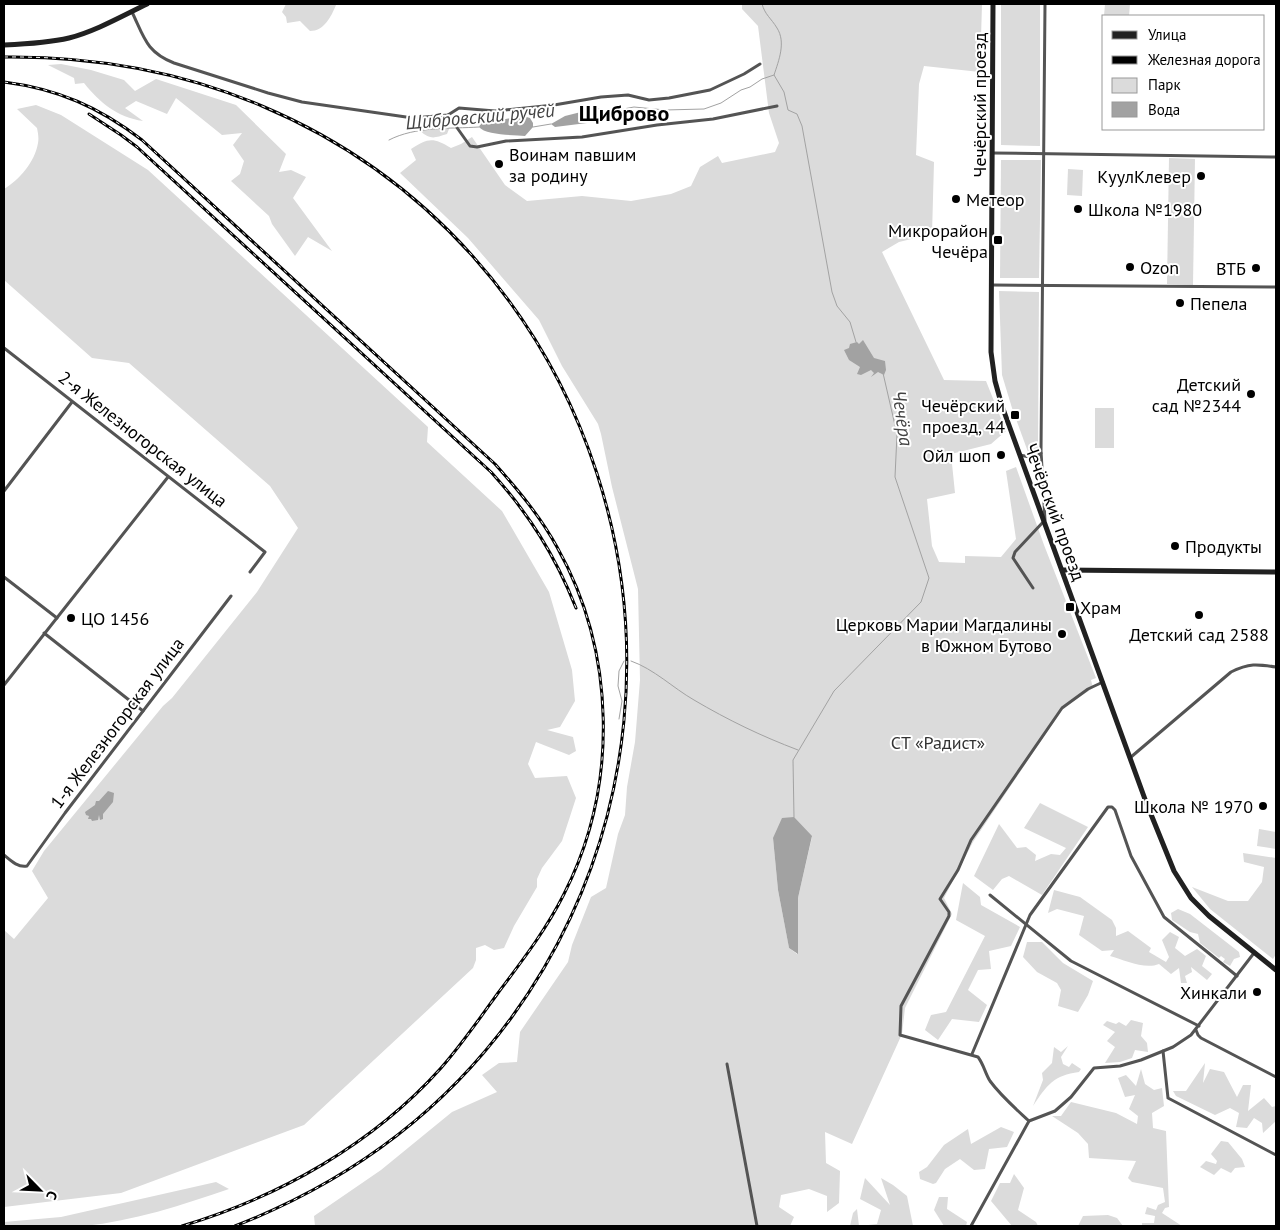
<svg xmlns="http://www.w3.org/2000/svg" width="1280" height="1230" viewBox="0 0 1280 1230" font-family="'PT Sans',sans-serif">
<rect width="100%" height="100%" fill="#fff"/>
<g fill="#dbdbdb" fill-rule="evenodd">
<path d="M286,4H336V5C331,17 324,31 310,31L300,21L287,23L286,17L282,12Z"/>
<path d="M742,4H982L980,72L924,66L919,84L916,155L934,162L932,234L899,242L882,252L944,380L986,381L1006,431L991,444L951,454L955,493L927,499L932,546L939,562L965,563V556L1001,557L1016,539L1006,471L1016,467L1044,545L1096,678L1091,680L1093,688L1063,708L973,842L944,898L952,914L905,1008L902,1034L852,1144L825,1132L826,1163L840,1171L839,1203L827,1212V1196L809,1189L781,1195L779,1207L794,1217L790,1226H315L314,1216L381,1170L452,1112L497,1092L482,1075L499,1063L517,1062L520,1032L568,962L572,945L591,897L606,888L618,834L625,815L627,787L635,742L640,680L638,589L612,487L601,434L598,424L562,366L539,320L468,238L400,173L416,160L411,149C428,138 433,137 451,148L461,144L472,137L505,185L527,201L582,196L631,201L671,194L691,186L700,167L718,156L722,163L775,152L779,143L769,113L758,26L742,9ZM812,837L798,898L797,954L789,948L778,890L773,838Z"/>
<polygon points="1001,4 1040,4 1040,146 1001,145"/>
<polygon points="1105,4 1130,4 1129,16 1104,16"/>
<path d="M61,64L91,70L124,80L135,91L156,79L236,105L286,154L279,172L291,170L306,177L293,198L332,251L308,237L295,256L272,224L269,216L231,181L240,174L244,161L233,145L242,133L222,135L176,98L167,114L136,101L125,108L143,121C117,117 100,103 84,83L75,84L74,78L48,65Z"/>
<path d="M36,105L61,115L148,170L428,427L427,442L502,511L549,592L572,670L575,701L560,727L547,730L573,737L576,751L569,755L536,742L528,764L535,778L567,776L576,798L562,841L542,868L537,879V887L514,926L504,948L494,950L485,945L476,948V960L473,968L304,1125L121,1193L4,1207V930L14,939L48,898L32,871L44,851L163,706L172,698L257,592L298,528L270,486L129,363L92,358L4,280V189C19,180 35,162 38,143C39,138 38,133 37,128L17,109Z"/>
<path d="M445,122L449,129L447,134C434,138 431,140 420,131L423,125L431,123Z"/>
<polygon points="1169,158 1195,159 1193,285 1167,284"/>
<polygon points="1001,160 1041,160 1039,278 1000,278"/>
<polygon points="1068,169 1083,170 1082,196 1067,195"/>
<polygon points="999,291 1039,292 1038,449 1037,452 1032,454 1028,452 1012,408 1002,375"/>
<rect x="1095" y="408" width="19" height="40"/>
<polygon points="1040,803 1088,827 1042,895 1009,876 1002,879 993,890 974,876 999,824 1017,848 1026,847 1036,855 1035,861 1051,854 1060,855 1066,848 1024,828"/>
<polygon points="1259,829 1276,832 1276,849 1257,846"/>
<polygon points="1243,853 1276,858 1276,954 1273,959 1210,909 1192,887 1228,901 1248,901 1262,882 1264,867 1244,862"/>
<polygon points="963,883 980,897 981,905 1020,927 1011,946 989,951 991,969 978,970 968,990 987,1005 979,1022 952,1019 938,1040 925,1030 931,1015 946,1012 985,936 956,920"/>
<path d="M1054,890L1080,897L1112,920L1116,928V936L1128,931L1151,948L1149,952L1166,962L1169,957L1162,940L1170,932L1179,937L1175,948L1185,956L1197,949L1206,956L1202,966L1212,974L1207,980L1191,967L1192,972L1185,976L1187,983H1181L1179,968L1171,974L1159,964C1145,970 1124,960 1110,956L1114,950L1102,951L1079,935L1084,916L1057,909L1048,913Z"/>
<polygon points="1178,909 1190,914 1239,952 1240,957 1234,959 1230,966 1223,962 1225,959 1221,956 1219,958 1200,943 1198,934 1190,932 1172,920 1171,913"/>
<polygon points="1027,942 1042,942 1063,963 1093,981 1088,995 1078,1012 1058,1006 1061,990 1057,983 1037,972 1023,957"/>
<polygon points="1131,1020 1143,1023 1141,1036 1147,1043 1148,1052 1135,1050 1132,1058 1120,1062 1105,1063 1115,1047 1107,1041 1115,1032 1103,1025 1107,1021 1116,1024 1119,1022 1126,1026"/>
<path d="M1068,1046L1061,1057L1063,1064L1069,1067L1072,1063L1081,1069L1079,1072C1054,1075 1047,1085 1033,1106L1043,1080L1042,1073L1052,1063L1054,1047L1061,1052Z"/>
<polygon points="1205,1063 1203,1083 1210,1069 1224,1072 1237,1097 1243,1085 1251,1085 1248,1111 1264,1098 1272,1107 1276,1106 1276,1121 1263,1133 1262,1123 1254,1118 1247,1128 1236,1127 1239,1113 1230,1108 1215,1115 1176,1096 1173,1091 1186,1091"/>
<polygon points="1141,1069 1145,1084 1154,1090 1162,1088 1164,1106 1152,1113 1153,1128 1166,1131 1169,1207 1165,1208 1162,1213 1182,1226 1142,1226 1142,1223 1154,1223 1155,1216 1145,1214 1147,1207 1156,1210 1158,1205 1165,1202 1163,1188 1132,1182 1128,1178 1136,1161 1089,1158 1088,1144 1078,1133 1052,1116 1061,1116 1071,1102 1116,1113 1137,1124 1138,1116 1129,1109 1135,1095 1125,1097 1118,1078 1126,1075 1136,1086"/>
<polygon points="1001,1127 1014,1132 1007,1147 989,1149 985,1169 974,1170 960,1159 945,1169 936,1183 933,1184 920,1179 919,1172 927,1167 944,1145 968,1129 971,1144"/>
<polygon points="1221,1141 1228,1142 1242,1159 1245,1167 1235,1168 1231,1173 1221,1168 1214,1175 1200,1167 1206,1161 1216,1164 1217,1161 1211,1154"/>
<polygon points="1014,1174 1024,1188 1018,1210 1036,1222 1038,1226 1012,1226 991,1201 1000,1183 1010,1183"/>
<polygon points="865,1178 890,1205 881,1178 893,1185 907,1196 913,1226 850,1226 853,1213 857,1209 859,1226 877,1224 881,1210 860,1199"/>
<path d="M216,1182L229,1189C182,1205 134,1221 84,1226C58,1229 30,1226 4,1226V1222L61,1217Z"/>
<polygon points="939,1197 948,1197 947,1209 967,1222 966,1226 944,1226 934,1210"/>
<polygon points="1108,1215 1117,1218 1123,1226 1078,1226 1083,1216"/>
</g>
<g fill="#a2a2a2">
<polygon points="597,108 601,109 603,113 601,119 595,122 555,127 551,124 565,116"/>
<path d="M523,116L530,118L533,123V127L525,136C514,135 485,135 479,127L481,123Z"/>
<polygon points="863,340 874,358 885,361 886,370 884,375 878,372 871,377 874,373 871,370 861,375 857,374 860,367 849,360 844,350 849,348 850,344 857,342 859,344"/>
<polygon points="108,791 114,793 113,802 103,814 103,819 100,820 99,815 98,820 92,821 91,819 88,819 89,816 86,815 85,812 95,805 96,801 99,801"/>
<polygon points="794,817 812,836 798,898 798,954 789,948 778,890 773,838 782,818"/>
</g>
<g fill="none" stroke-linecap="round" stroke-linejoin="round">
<g stroke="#a2a2a2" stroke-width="1">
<path d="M762,4C765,15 771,18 777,28C786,42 779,60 774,75L784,92L788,110L797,114L802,126L832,292L837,306L850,322L856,342"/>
<polyline points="602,113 634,107 665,110 704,109 721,103 741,90 750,87 762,79 774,75"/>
<polyline points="533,127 551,124"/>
<path d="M389,140C416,126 450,129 479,127"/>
<path d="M631,661C654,669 673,688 694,700C728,720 761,736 798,750"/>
<polyline points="619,719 622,701 618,686 619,671 624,661"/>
<polyline points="794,817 793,760 834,691 921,602 929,578 895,477 897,434 883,373"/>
</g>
<g stroke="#545454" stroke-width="3">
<path d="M132,12C144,37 146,52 174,63L268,93L302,102L413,118L448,115L459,108L495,111L554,105L601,97L628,95L649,100L669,98L710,90L744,74L760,64"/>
<polyline points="448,115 470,146 477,147 506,141 582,137 657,125 713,119 777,106"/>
<polyline points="992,153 1276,157"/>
<polyline points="992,285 1276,287"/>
<polyline points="4,348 265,552 250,572"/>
<polyline points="1020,455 1034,458 1041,453"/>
<polyline points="4,491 72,402"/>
<polyline points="4,577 57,618"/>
<polyline points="1033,588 1013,558 1015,552 1045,520 1041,451 1045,4"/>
<polyline points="44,633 143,711"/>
<polyline points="4,685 168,477"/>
<path d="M1131,757L1231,672C1249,663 1257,664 1276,667"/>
<path d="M4,855C10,860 18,868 27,866L65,813L231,596"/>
<polyline points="990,895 1071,961 1199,1026"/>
<polyline points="1196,1030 1198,1035 1201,1038 1276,1077"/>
<polyline points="1163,1051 1168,1098 1276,1155"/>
<polyline points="972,1054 1030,915 1108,807 1112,807 1115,810 1131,856 1164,917 1237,976"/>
<polyline points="727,1064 757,1226"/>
<path d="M1029,1121C1015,1108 1001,1096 990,1081C985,1073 984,1065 978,1057L900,1035L901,1006L949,916V912L940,899L958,870L971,840L1062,708L1088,689L1103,682"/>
<polyline points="971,1226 1029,1121 1055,1111 1071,1097 1094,1068 1120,1066 1141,1060 1173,1047 1191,1035 1254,953"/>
</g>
<g stroke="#212121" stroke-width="5">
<polyline points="993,4 991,352 995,381 1002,406 1146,802 1174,871 1191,898 1209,916 1276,970"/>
<path d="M4,45C26,44 48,43 69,38C96,31 122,16 147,4"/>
<polyline points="1062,570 1276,572"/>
</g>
<g stroke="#000" stroke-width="3">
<g id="rail">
<path d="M4,57C93,56 180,71 262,106C597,247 726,657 544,968C472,1090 366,1175 235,1226"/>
<path d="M4,82C58,89 99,107 142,140L495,464C518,490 540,516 557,547C616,652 619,786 564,894C546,930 522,961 498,993C480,1018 462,1044 441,1068C373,1144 279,1197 182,1226"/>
<path d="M89,114L121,135L137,147L491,472C529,514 555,555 576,608"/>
</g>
</g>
<use href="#rail" stroke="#fff" stroke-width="1" stroke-dasharray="4" stroke-linecap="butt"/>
</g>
<g fill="#000" stroke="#fff" stroke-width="2">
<circle cx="499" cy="164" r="5"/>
<circle cx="1201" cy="176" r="5"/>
<circle cx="956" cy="199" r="5"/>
<circle cx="1078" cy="209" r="5"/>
<rect x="993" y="235" width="10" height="10" rx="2.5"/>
<circle cx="1130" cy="267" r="5"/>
<circle cx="1256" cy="268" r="5"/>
<circle cx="1180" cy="303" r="5"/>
<circle cx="1251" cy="394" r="5"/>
<rect x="1010" y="410" width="10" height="10" rx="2.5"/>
<circle cx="1001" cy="455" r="5"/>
<circle cx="1175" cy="546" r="5"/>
<rect x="1065" y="602" width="10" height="10" rx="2.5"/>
<circle cx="1199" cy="615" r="5"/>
<circle cx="71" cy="618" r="5"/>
<circle cx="1062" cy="634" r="5"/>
<circle cx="1263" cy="806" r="5"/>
<circle cx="1257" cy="992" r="5"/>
</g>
<g text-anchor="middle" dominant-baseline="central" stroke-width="4" stroke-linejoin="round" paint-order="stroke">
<g font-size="18" fill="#000" stroke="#fff">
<text transform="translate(979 105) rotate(-90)">Чечёрский проезд</text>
<text transform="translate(143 439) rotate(38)">2-я Железногорская улица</text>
<text transform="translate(1055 512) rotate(70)">Чечёрский проезд</text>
<text transform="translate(117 723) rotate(-53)">1-я Железногорская улица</text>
</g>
<g font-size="18" fill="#000" stroke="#fff" text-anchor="end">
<text x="509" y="154" text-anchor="start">Воинам павшим<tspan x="509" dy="21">за родину</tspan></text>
<text x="1191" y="176">КуулКлевер</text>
<text x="966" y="199" text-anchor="start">Метеор</text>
<text x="1088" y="209" text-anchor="start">Школа №1980</text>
<text x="988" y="230">Микрорайон<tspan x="988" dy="21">Чечёра</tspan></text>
<text x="1140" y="267" text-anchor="start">Ozon</text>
<text x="1246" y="268">ВТБ</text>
<text x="1190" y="303" text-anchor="start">Пепела</text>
<text x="1241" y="384">Детский<tspan x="1241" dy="21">сад №2344</tspan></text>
<text x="1005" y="405">Чечёрский<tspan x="1005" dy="21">проезд, 44</tspan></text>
<text x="991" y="455">Ойл шоп</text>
<text x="1185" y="546" text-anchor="start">Продукты</text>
<text x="1080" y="607" text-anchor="start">Храм</text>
<text x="81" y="618" text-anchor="start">ЦО 1456</text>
<text x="1052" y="624">Церковь Марии Магдалины<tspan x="1052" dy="21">в Южном Бутово</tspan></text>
<text x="1199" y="634" text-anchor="middle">Детский сад 2588</text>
<text x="1253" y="806">Школа № 1970</text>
<text x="1247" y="992">Хинкали</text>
</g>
<g font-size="18" fill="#323232" stroke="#fff">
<text x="938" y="742">СТ «Радист»</text>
</g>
<g font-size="19" font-style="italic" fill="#434343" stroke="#fff">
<text transform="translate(480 116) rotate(-5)">Щибровский ручей</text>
<text transform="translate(903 418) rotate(82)">Чечёра</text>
</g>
<g font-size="22" font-weight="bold" fill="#000" stroke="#fff">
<text x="624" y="113">Щиброво</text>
</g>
</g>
<rect width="1280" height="1230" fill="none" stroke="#000000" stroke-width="10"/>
<rect x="1102" y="15" width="162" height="115" fill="#ffffff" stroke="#999999"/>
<rect x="1112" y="31" width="25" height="8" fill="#212121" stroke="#999999"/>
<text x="1148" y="40" font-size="15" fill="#000000">Улица</text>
<rect x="1112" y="56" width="25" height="8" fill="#000000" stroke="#999999"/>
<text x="1148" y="65" font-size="15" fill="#000000">Железная дорога</text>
<rect x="1112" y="78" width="25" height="15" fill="#dbdbdb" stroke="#999999"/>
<text x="1148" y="90" font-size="15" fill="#000000">Парк</text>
<rect x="1112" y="102" width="25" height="15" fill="#a2a2a2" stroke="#999999"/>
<text x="1148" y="115" font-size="15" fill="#000000">Вода</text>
<g transform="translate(40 1190) rotate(114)" stroke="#ffffff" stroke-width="4" paint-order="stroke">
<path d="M0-4L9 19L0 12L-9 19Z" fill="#000000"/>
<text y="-8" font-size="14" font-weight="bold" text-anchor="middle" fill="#000000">С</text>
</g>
</svg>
